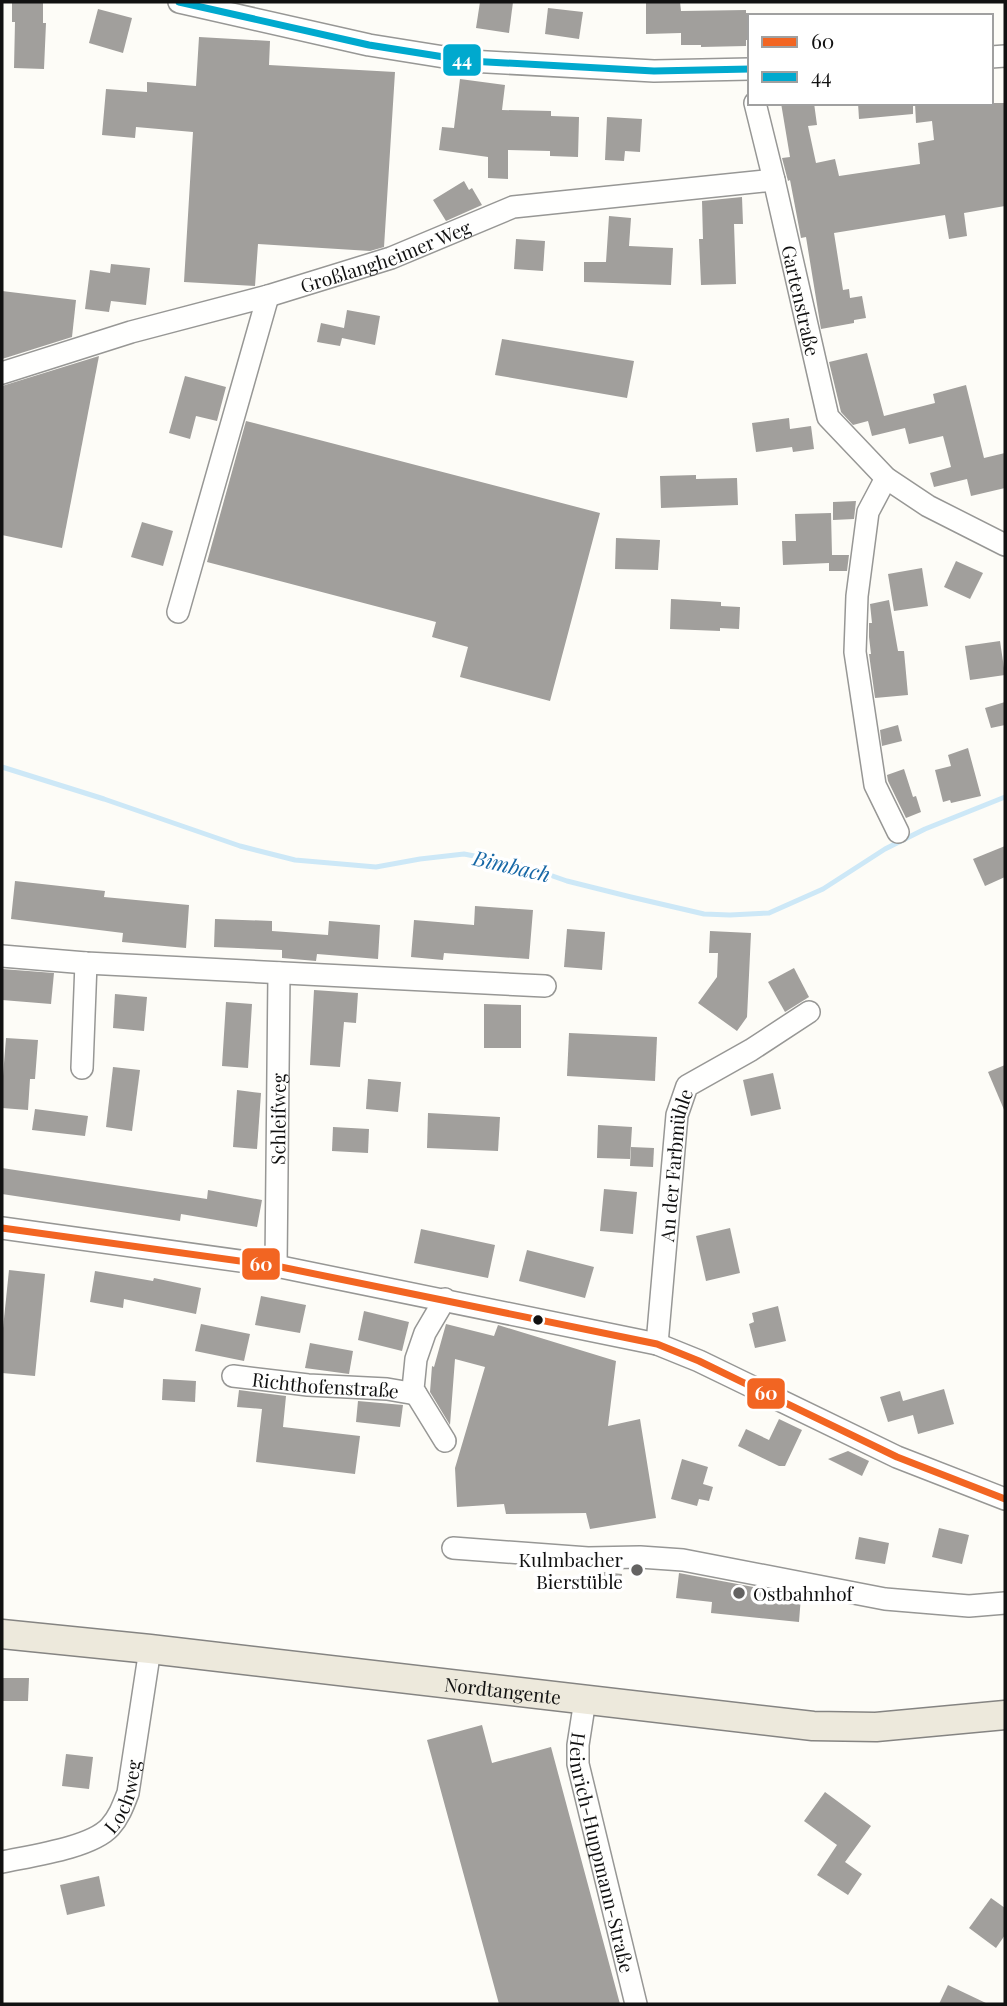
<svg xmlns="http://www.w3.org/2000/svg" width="1007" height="2006" viewBox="0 0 1007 2006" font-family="'Playfair Display',serif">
<rect width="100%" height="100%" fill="#fdfcf7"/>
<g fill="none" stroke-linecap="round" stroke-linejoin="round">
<polyline stroke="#cde8f7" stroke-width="5" points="2,767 104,799 240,846 295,860 376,867 420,859 464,854 521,865 567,881 631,897 704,914 730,915 769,913 823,889 885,849 925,829 1005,797"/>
</g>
<g fill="#a19f9c">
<polygon points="12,2 43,2 43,23 46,23 44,69 14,68 15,22 12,22"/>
<polygon points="480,2 513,2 509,33 476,28"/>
<polygon points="646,2 680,2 681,11 746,10 746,13 750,13 750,40 746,40 746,46 701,47 701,45 681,45 681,33 646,34"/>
<polygon points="548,8 583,12 579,39 545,34"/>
<polygon points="98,9 132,18 123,53 89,43"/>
<polygon points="199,37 270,41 269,65 395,72 384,247 370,251 258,244 255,286 184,282 193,132 136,127 135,138 102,135 106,89 147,92 147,82 196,86"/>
<polygon points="460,79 505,85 502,110 551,111 551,116 579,117 578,157 550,156 550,151 508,150 508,179 488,178 488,157 439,150 442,127 454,128"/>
<polygon points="781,103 814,103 817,125 808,126 816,163 835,159 839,176 920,164 918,143 934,140 932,121 916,123 915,103 1005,103 1005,206 964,213 967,236 949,239 945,215 834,233 843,290 849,289 850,298 862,296 866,318 854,320 854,323 821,329 806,237 801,238 790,180 788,181 782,158 790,157"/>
<polygon points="858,103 913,103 913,114 859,119"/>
<polygon points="607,117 642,119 640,152 625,151 624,161 605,160"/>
<polygon points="464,181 469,190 472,188 482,205 446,221 433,200"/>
<polygon points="742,197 743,224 734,224 736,284 701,285 699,239 703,239 702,201"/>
<polygon points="609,216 631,218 629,246 673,248 671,285 584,282 584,262 606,262"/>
<polygon points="516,239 545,241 543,271 514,269"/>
<polygon points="111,264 150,268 146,305 111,301 109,312 85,309 90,270 110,273"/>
<polygon points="2,291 76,300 72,337 2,359"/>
<polygon points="347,310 380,316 375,345 342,338 340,346 317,342 321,323 344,328"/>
<polygon points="502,339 634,361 627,398 495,375"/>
<polygon points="867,353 884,416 935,403 933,394 966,385 984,458 1005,453 1005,488 971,496 967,479 934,487 930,473 951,467 943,436 909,444 905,428 872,436 868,421 853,425 841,412 829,362"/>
<polygon points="99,356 62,548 2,535 2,386"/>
<polygon points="185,376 226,387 217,421 196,416 190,439 169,433"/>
<polygon points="789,418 790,429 811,426 814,449 793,452 792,447 756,452 752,423"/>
<polygon points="246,421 600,513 550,701 460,677 468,647 432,637 436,622 207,562"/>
<polygon points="696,475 696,479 737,478 738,505 661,508 660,476"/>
<polygon points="856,501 854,519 833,520 833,502"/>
<polygon points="831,513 832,555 849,555 847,571 829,571 829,563 783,565 782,541 796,541 795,514"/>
<polygon points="142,522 173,531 163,566 131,557"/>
<polygon points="616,538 660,540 658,570 615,569"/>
<polygon points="956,561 983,573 970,599 944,587"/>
<polygon points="922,568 928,606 894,611 888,574"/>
<polygon points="671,599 721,602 721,606 740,607 739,629 720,628 720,631 670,629"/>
<polygon points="889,600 898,651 904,651 908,695 875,698 869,654 871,654 869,637 869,623 872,623 870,604"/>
<polygon points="1000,641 1005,675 970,680 965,646"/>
<polygon points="1005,702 1005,725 991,728 985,708"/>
<polygon points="898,725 902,741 882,746 880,730"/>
<polygon points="968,748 981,796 951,803 950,800 943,802 935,770 951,766 948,755"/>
<polygon points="904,769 913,797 916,796 921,812 906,818 888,781 887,775"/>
<polygon points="1005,846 1005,877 985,886 973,859"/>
<polygon points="15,881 105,891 104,897 189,905 186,948 122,942 123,933 11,919"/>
<polygon points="475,906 533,910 529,959 444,953 443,960 411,957 414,920 474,925"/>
<polygon points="215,919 272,921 272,931 328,935 329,921 380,925 378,959 317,954 316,961 282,958 282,950 214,947"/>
<polygon points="567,929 605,932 602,970 564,967"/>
<polygon points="710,931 751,933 747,1017 737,1031 698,1003 717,977 718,953 709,953"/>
<polygon points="794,968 809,997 785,1012 768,982"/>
<polygon points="2,969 54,973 51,1004 2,1000"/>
<polygon points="314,990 358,993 356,1023 344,1022 340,1067 310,1065"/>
<polygon points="115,994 147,997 144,1031 113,1028"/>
<polygon points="226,1002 252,1004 248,1068 222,1066"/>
<polygon points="484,1004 521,1005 521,1048 484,1048"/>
<polygon points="569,1033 657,1037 655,1081 567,1076"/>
<polygon points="6,1038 38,1040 35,1079 30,1079 28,1110 2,1108 2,1076 3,1076"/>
<polygon points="1005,1065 1005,1112 988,1072"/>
<polygon points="113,1067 140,1070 132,1131 106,1127"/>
<polygon points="773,1073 781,1109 751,1116 743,1080"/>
<polygon points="368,1079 401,1082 398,1112 366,1109"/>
<polygon points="237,1090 261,1093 257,1149 233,1147"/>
<polygon points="35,1109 88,1116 85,1136 32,1130"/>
<polygon points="428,1113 500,1117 498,1151 427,1148"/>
<polygon points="598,1125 632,1127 630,1159 597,1158"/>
<polygon points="333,1127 369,1129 368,1153 332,1151"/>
<polygon points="631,1147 654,1148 653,1167 630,1166"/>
<polygon points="2,1168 207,1199 208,1190 262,1200 257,1227 181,1214 180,1221 2,1194"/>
<polygon points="604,1189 637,1192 633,1234 600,1231"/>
<polygon points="730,1228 740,1273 706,1281 696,1236"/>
<polygon points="421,1229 495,1245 488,1278 414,1263"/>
<polygon points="527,1250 594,1267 585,1298 519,1281"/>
<polygon points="9,1270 45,1274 35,1376 2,1373 2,1338"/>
<polygon points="95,1271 153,1281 154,1278 201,1288 196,1314 124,1299 123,1308 90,1302"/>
<polygon points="261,1296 306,1305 300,1333 255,1325"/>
<polygon points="778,1306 786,1341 755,1348 749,1324 754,1322 752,1313"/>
<polygon points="364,1311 409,1322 402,1351 358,1340"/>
<polygon points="201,1324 250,1334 244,1361 195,1351"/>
<polygon points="446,1324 494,1336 498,1325 616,1361 608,1426 640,1419 656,1518 590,1529 586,1513 506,1514 504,1504 457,1507 455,1468 485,1367 455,1359 450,1425 430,1392 432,1366 434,1367"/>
<polygon points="310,1343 353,1351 349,1374 305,1368"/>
<polygon points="163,1379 196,1381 195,1402 162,1400"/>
<polygon points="944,1389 954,1424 918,1434 913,1415 888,1422 880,1397 900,1391 903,1401"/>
<polygon points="239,1390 286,1396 283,1427 360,1436 355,1474 256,1462 262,1409 237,1407"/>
<polygon points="358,1401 403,1405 400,1427 356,1422"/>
<polygon points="779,1419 802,1430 785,1466 779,1466 738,1446 746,1429 769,1440"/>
<polygon points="848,1451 869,1461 862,1476 828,1459"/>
<polygon points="682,1459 708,1467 703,1484 713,1487 709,1501 699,1499 697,1506 671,1499"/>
<polygon points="939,1528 969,1535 962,1564 932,1557"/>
<polygon points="859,1537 889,1543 885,1564 855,1559"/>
<polygon points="603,1572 622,1574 620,1591 601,1589"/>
<polygon points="679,1573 801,1596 799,1622 711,1613 712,1602 676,1598"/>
<polygon points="2,1678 29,1678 28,1701 2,1701"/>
<polygon points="482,1725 492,1763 551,1747 620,2004 499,2004 427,1740"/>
<polygon points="66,1754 93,1757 89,1789 62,1786"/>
<polygon points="825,1792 871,1826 845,1862 862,1874 848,1895 817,1875 837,1845 804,1821"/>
<polygon points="99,1876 105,1906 67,1915 60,1885"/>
<polygon points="991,1898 1005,1908 1005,1935 996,1948 969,1928"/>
<polygon points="948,1985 988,2004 939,2004"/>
</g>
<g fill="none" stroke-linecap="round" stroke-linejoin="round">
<g stroke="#979795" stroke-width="24">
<g id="minor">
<polyline points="179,2 369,45 469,61 654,71 750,69"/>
<polyline points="991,57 1005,56"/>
<path id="s1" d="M755,103L774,180L828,417L886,478L928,506L1005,545"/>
<path id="s2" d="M2,373L131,332L268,296L391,258L513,207L774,180"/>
<polyline points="886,478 868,512 857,596 855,652 875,785 898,832"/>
<polyline points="178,612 268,296"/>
<polyline points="2,956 86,963 545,986"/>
<polyline points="82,1068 86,963"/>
<polyline points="2,1228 276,1266 657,1344 699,1361 897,1457 1005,1499"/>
<path id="s3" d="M276,1266L279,973"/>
<path id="s4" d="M657,1344L677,1115L687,1086L751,1050L809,1012"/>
<path id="s5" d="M233,1376L308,1385L387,1389L416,1394"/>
<polyline points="445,1441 413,1389 416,1359 425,1333 445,1299"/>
<polyline points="453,1548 588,1558 640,1557 683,1560 885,1599 969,1606 1005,1603"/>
<path id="s6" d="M585,1700L578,1745V1764L636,2004"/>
<path id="s7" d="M2,1862C30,1856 91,1848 110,1827C119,1817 123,1806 128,1793L150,1649"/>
</g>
</g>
<g stroke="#858482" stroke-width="31">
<g id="major">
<path id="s8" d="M2,1634L150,1649L813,1726L876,1727L1005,1715"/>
</g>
</g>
<use href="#minor" stroke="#fffffe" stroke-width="21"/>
<use href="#major" stroke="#ede9dc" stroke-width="28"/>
<g stroke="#fff" stroke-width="12">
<polyline id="bus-1" points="2,1228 276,1266 657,1344 699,1361 897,1457 1005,1499"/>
</g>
<g stroke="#fff" stroke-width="12">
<polyline id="bus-2" points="179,2 369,45 469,61 654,71 750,69"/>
</g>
<use href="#bus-1" stroke="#f26522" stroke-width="7"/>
<use href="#bus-2" stroke="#00a9ce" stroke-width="7"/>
</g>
<circle fill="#111" stroke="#fff" stroke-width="2.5" cx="538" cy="1320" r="6"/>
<g fill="#646362" stroke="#fff" stroke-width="2.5">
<circle cx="637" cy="1570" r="7"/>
<circle cx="739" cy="1593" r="7"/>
</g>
<g text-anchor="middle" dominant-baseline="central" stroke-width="7" stroke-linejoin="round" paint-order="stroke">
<g font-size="19" fill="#111" stroke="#fff">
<text stroke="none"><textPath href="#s2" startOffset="401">Großlangheimer Weg</textPath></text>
<text stroke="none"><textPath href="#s1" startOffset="203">Gartenstraße</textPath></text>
<text stroke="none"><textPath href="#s3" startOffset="147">Schleifweg</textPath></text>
<text stroke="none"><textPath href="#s4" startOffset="180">An der Farbmühle</textPath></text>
<text stroke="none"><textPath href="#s5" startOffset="93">Richthofenstraße</textPath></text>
<text stroke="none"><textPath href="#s8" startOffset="504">Nordtangente</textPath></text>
<text stroke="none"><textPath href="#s7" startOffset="149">Lochweg</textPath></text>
<text stroke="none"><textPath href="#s6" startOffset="156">Heinrich-Huppmann-Straße</textPath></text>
</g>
<g font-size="19" fill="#111" stroke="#fff" text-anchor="end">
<text x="623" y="1559">Kulmbacher<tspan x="623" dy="22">Bierstüble</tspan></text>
<text x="753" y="1593" text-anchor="start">Ostbahnhof</text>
</g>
<g font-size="21" font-style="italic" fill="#1768a6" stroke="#fff">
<text transform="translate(512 865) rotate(13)">Bimbach</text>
</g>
</g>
<g stroke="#fff" stroke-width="2.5">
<rect x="442" y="43" width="40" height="34" rx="7" fill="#00a9ce"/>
<rect x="241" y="1247" width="40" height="34" rx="7" fill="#f26522"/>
<rect x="746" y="1377" width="40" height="33" rx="7" fill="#f26522"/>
</g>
<g font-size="19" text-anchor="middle" font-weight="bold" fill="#fff">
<text x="462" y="67">44</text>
<text x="261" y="1271">60</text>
<text x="766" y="1400">60</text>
</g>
<rect width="1007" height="2006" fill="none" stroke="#111111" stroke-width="7"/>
<rect x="748" y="14" width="245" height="91" fill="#ffffff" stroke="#a0a0a0" stroke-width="2"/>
<rect x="762" y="37" width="35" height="10" fill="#f26522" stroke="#a0a0a0" stroke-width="2"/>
<text x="811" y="49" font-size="21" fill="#111111">60</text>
<rect x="762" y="72" width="35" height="10" fill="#00a9ce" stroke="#a0a0a0" stroke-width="2"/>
<text x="811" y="84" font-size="21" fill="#111111">44</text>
</svg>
